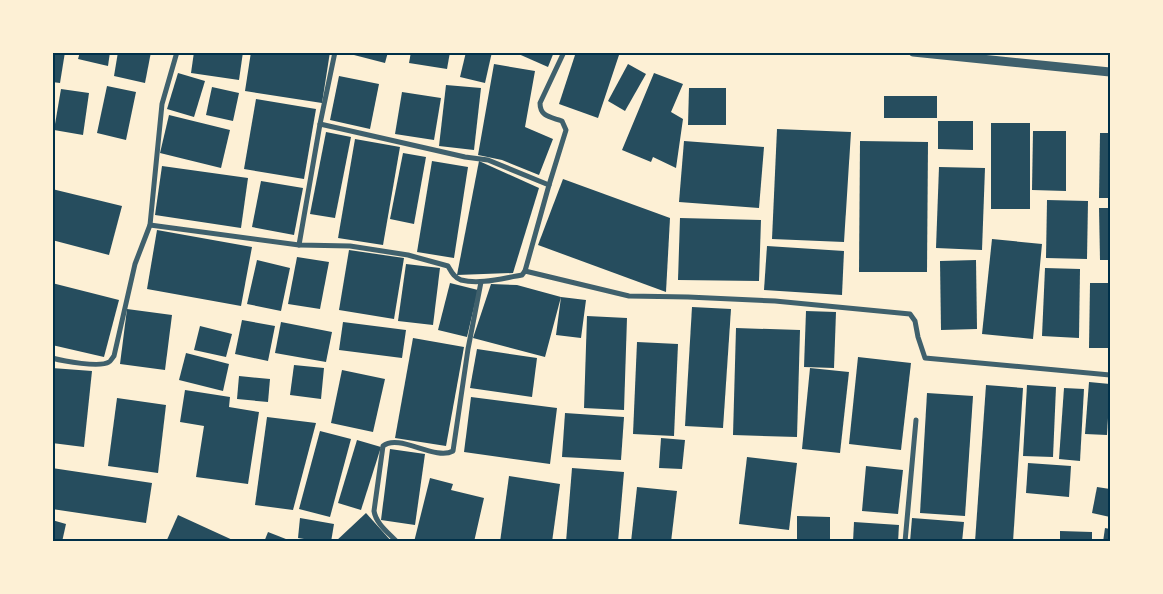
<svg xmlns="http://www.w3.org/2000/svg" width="1163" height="594" viewBox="0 0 1163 594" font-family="Montserrat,sans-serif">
<rect width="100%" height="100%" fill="#fdf0d5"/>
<g fill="#264d5e">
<polygon points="52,52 65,52 60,83 52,82"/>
<polygon points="80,52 110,52 108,66 78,59"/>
<polygon points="118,52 151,52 145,83 114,76"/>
<polygon points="194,52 243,52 239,80 191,73"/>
<polygon points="251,52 330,52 322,103 245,91"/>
<polygon points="354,52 388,52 385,63 354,55"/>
<polygon points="411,52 450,52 447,69 409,63"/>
<polygon points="466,52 492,52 485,83 460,77"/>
<polygon points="514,52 554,52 548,67"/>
<polygon points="576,52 620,52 598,118 559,104"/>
<polygon points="494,64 535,71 525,127 553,139 539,175 502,160 478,155"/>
<polygon points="628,64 646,74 625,111 608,101"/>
<polygon points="178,73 205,81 194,117 167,109"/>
<polygon points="654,73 683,84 671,112 683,119 676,168 653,157 651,162 622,150"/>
<polygon points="339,76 379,84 370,129 330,120"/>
<polygon points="446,85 481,88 474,150 439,146"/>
<polygon points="107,86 136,92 126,140 97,133"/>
<polygon points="212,87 239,93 233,121 206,115"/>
<polygon points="689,88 726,88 726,125 688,125"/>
<polygon points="61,89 89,93 83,135 54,130"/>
<polygon points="402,92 441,98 434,140 395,134"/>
<rect x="884" y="96" width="53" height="22"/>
<polygon points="256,99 316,109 304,179 244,169"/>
<polygon points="169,115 230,130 221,168 160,153"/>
<polygon points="938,121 973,121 973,150 938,149"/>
<rect x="991" y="123" width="39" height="86"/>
<polygon points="777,129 851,132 844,242 772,239"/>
<polygon points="1033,131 1066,131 1066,191 1032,190"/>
<polygon points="326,132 351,137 335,218 310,214"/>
<polygon points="1100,133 1110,133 1110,198 1099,198"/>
<polygon points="355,139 400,147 383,245 338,238"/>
<polygon points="684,141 764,147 759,208 679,202"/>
<polygon points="860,141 928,142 927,272 859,272"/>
<polygon points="403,153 426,157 414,224 390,219"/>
<polygon points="432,161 468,167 454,258 417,252"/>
<polygon points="479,161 539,188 513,273 457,275"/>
<polygon points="162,166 248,178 241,228 155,215"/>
<polygon points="939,167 985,168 982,250 936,248"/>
<polygon points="563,179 670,218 666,292 538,245"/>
<polygon points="261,181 303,188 294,235 252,227"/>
<polygon points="52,189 122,206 109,255 52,240"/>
<polygon points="1047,200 1088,201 1087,259 1046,258"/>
<polygon points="1099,208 1110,208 1110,260 1100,260"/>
<polygon points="680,218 761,220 759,281 678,280"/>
<polygon points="157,230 252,247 241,306 147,289"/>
<polygon points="992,239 1042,244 1033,339 982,334"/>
<polygon points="767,246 844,251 842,295 764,290"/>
<polygon points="349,250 404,258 394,319 339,310"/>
<polygon points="297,257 329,262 320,309 288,304"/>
<polygon points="257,260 290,268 281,311 247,304"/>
<polygon points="976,260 977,329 941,330 940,261"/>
<polygon points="406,264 440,268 433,325 398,321"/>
<polygon points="1045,268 1080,269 1079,338 1042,336"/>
<polygon points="52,283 119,300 104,357 52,345"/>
<polygon points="450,283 478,290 467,337 438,330"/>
<polygon points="1090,283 1110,283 1110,348 1089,348"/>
<polygon points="491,284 517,285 561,297 586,300 581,338 556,335 561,297 545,357 473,338"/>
<polygon points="692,307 731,309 723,428 685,426"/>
<polygon points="127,309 172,315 165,370 120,364"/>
<polygon points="806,311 836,312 834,368 804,367"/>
<polygon points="587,316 627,318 624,410 584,408"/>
<polygon points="242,320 275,326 268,361 235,354"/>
<polygon points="281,322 332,332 326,362 275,353"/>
<polygon points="343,322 406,330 402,358 339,350"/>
<polygon points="200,326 232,334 226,357 194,350"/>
<polygon points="736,328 800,330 797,437 733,435"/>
<polygon points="413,338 464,347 446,446 395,438"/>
<polygon points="637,342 678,344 674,436 633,434"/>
<polygon points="477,349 537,358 532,397 470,388"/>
<polygon points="186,353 229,364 223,391 179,380"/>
<polygon points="858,357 911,363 901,450 849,444"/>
<polygon points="294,365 324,368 321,399 290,395"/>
<polygon points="52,368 92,371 84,447 52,443"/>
<polygon points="810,368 849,372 840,453 802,449"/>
<polygon points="342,370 385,379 373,432 331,423"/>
<polygon points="239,376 270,379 268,402 237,399"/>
<polygon points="1089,382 1110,384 1107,435 1085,434"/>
<polygon points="986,385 1023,388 1013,542 975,542"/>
<polygon points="1027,385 1056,387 1053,457 1023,456"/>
<polygon points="1064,388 1084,389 1080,461 1059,459"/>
<polygon points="185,390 230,397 229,407 259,412 248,484 196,477 204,426 180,422"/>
<polygon points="927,393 973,396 965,516 920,513"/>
<polygon points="471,397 557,408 550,464 464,452"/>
<polygon points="117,398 166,405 158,473 108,466"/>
<polygon points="565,413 624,417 621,460 562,457"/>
<polygon points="267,417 316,423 293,510 255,505"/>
<polygon points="320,431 351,439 330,517 299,509"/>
<polygon points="661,438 685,440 682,469 659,468"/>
<polygon points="357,440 381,447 361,510 338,503"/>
<polygon points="390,449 425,454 415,525 381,520"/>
<polygon points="747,457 797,463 789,530 739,524"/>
<polygon points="1028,463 1071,466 1069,497 1026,493"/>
<polygon points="866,466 903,470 898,514 862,511"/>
<polygon points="52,468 152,483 146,523 52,509"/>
<polygon points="572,468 624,472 618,542 566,542"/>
<polygon points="509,476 560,484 552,542 500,542"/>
<polygon points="430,478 453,484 451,490 484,498 474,542 414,542"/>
<polygon points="637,487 677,491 671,542 631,542"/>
<polygon points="1097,487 1110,489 1110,517 1092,513"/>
<polygon points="366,513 392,542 335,542"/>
<polygon points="178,515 237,542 166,542"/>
<polygon points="797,516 830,517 830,542 797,542"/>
<polygon points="300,518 334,524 331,542 322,542 298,538"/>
<polygon points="912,518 964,522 962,542 910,542"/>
<polygon points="52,520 66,524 62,542 52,542"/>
<polygon points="854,522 899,525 898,542 853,542"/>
<polygon points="1105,528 1110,529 1110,542 1103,542"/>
<polygon points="1060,531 1092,532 1092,542 1060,542"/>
<polygon points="268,532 291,541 291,542 264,542"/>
</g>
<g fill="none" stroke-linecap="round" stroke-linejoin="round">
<g stroke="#3f606c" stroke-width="5">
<polyline points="320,124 465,157 488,160 549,185"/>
<path d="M150,225L299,245L350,246L408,255L448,266C451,271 454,278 461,280C480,285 503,278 522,275L525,271L629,296L688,297L775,301L910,314L915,321L918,337L925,358L1110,375"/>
<polyline points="299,245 320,124 335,52"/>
<path d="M525,271L549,185L566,130L562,121C551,117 540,117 540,103L564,52"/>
<path d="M52,358C63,361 100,368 109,362C110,362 113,357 114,356L135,264L150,225L162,104L177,52"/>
<path d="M397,542C389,533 376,524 374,511L383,446C399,433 435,461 453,451L468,349L481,282"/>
<polyline points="905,542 916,420"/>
</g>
<polyline stroke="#3f606c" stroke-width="9" points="913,52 1110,72"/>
</g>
<rect width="1163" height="594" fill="none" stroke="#fdf0d5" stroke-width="108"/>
<rect x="54" y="54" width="1055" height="486" fill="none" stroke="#003049" stroke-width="2"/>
</svg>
